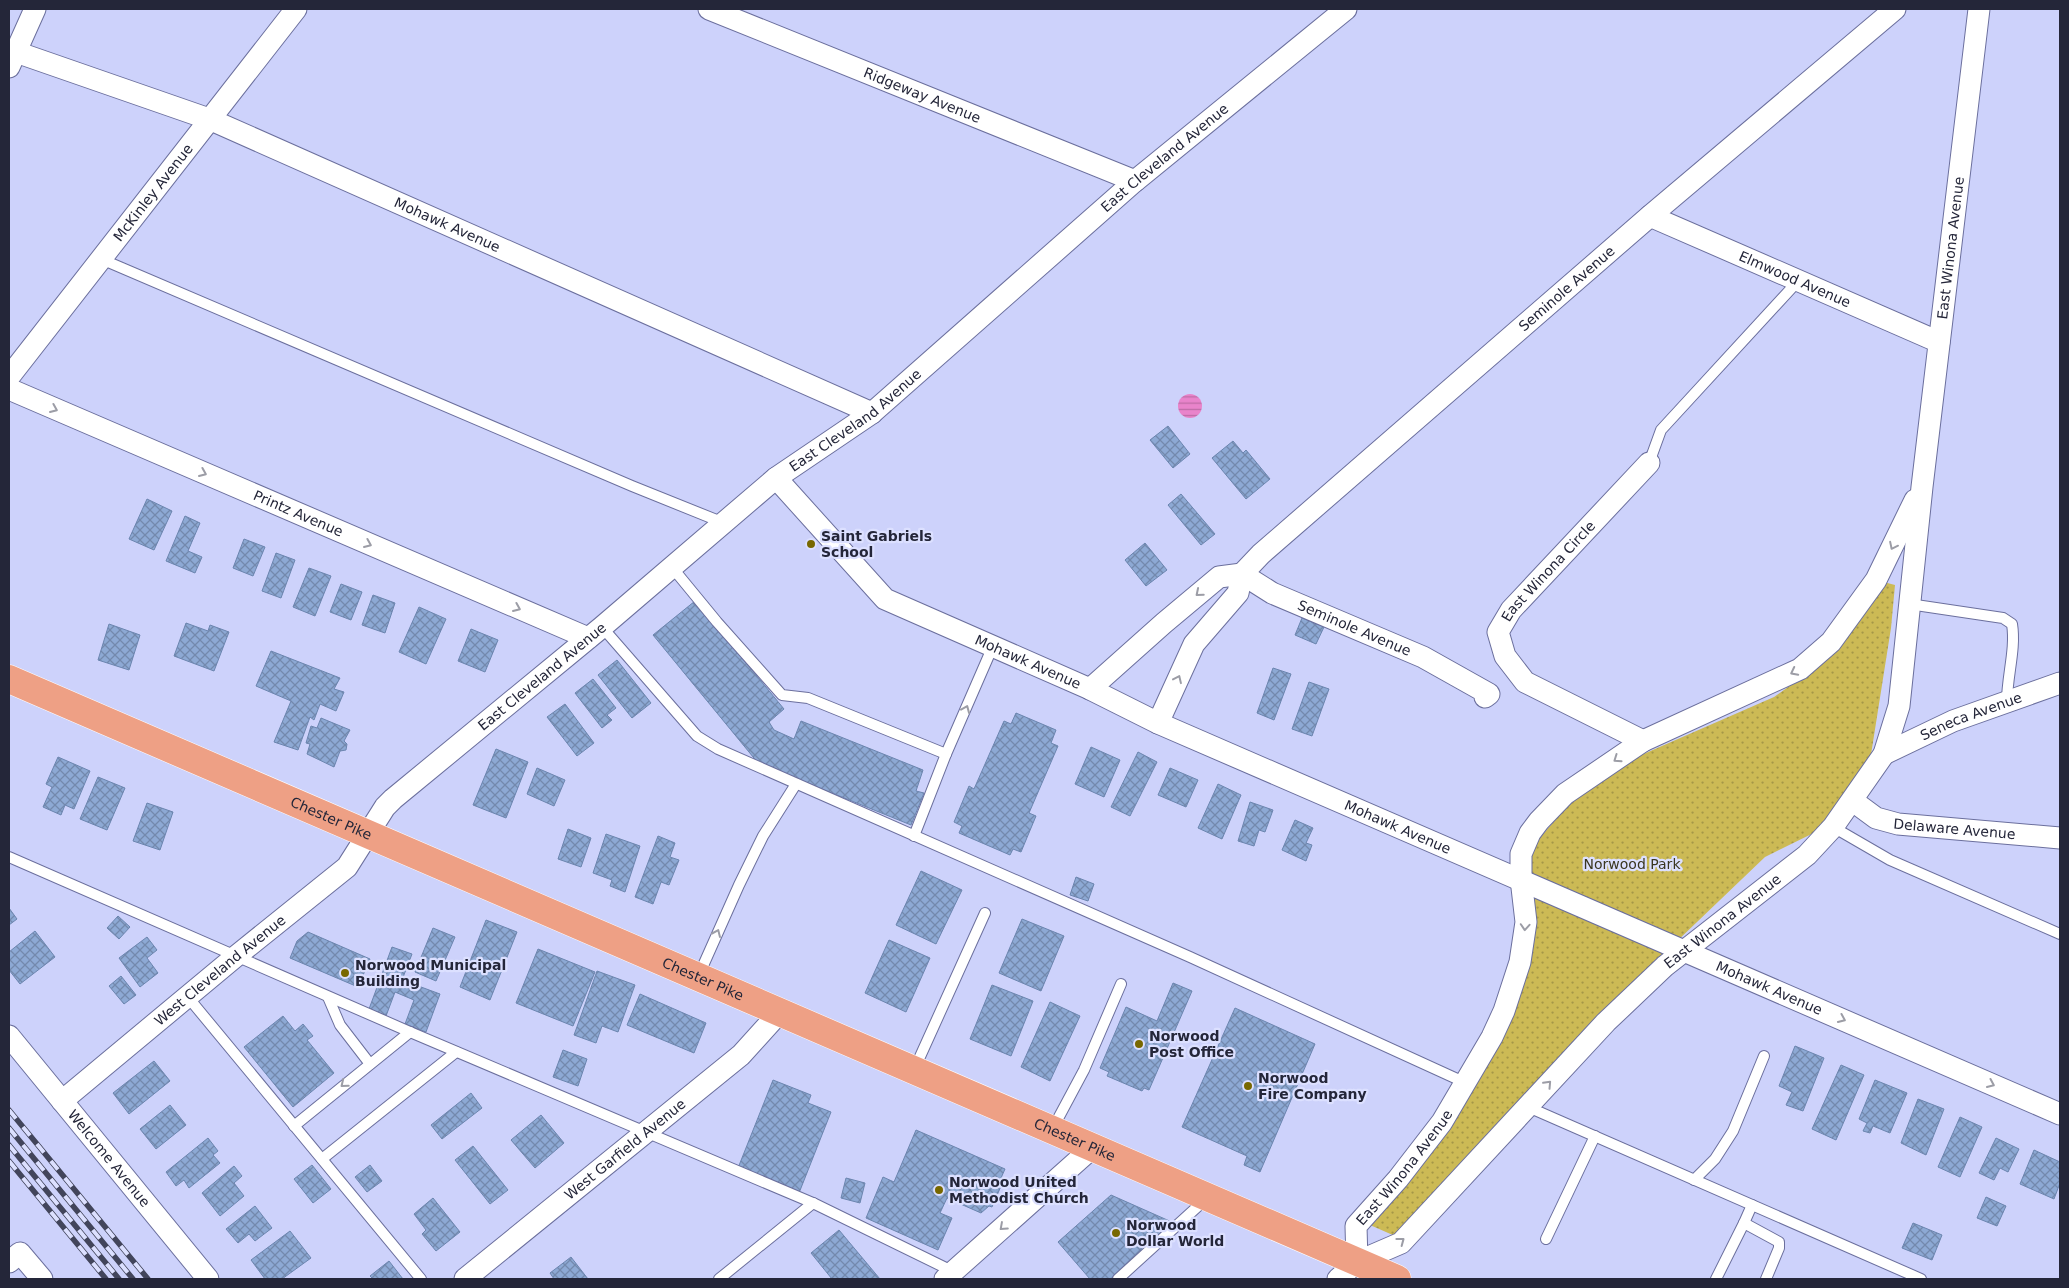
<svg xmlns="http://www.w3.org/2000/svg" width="2069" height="1288" viewBox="0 0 2069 1288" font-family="'DejaVu Sans',sans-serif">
<defs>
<pattern id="green-dots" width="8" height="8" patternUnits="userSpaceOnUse" patternTransform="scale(1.25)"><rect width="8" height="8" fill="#ccba55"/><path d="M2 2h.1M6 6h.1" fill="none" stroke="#a59747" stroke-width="1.8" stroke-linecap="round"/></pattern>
<pattern id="water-rules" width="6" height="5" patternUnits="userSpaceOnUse" patternTransform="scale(1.25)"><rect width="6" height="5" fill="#e984cb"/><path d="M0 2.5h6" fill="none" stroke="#bd6ca6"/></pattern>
<pattern id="building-cross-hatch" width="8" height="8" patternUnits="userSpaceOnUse" patternTransform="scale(1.25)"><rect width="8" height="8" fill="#8da9d4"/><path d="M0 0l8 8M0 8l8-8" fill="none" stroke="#7389ad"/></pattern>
</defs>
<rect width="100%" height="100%" fill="#cdd2fb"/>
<polygon fill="url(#green-dots)" points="1876,580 1895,585 1891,628 1867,780 1836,822 1765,857 1628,988 1395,1236 1370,1225 1450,1127 1501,1041 1529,964 1534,943 1536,923 1531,877 1531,856 1538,840 1574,798 1639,756 1774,697 1823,662"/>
<circle fill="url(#water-rules)" cx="1190" cy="406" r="12"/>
<g fill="url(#building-cross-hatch)" stroke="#6b85af">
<polygon points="1168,426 1190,454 1173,468 1150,440"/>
<polygon points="1233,441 1243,453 1246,450 1270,479 1246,499 1212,458"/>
<polygon points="1181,494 1215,534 1201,545 1168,505"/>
<polygon points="147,499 172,511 154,550 129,539"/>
<polygon points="185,516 200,523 188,551 202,557 195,573 166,561"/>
<polygon points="244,539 265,547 253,576 233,568"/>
<polygon points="1145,543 1167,570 1146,586 1125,560"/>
<polygon points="276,553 295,560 281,598 262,591"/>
<polygon points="309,568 331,576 315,616 293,607"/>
<polygon points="341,584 362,592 351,620 330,612"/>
<polygon points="373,595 395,603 385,633 362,625"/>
<polygon points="695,601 784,709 769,722 774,730 794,739 801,721 923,770 916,791 924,793 911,825 758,763 653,635"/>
<polygon points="419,607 446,619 426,664 399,652"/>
<polygon points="1302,618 1324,627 1316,644 1295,635"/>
<polygon points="186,623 208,631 210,625 229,632 214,671 174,656"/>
<polygon points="109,624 140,635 129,670 98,660"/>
<polygon points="471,629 498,640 485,672 458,661"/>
<polygon points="271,651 340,678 334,689 344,692 336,711 320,704 314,720 310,717 298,750 274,742 291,701 256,686"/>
<polygon points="617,660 651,703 632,718 598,675"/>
<polygon points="1273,668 1291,674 1274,720 1257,713"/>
<polygon points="593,679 616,708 607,715 612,720 602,728 575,693"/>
<polygon points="1309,682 1329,689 1312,736 1292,729"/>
<polygon points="565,704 594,743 577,756 547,717"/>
<polygon points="1016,713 1056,730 1051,743 1058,746 1029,813 1036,816 1021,852 1013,849 1010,855 959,833 962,826 954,822 969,786 974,789 1004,721 1011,724"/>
<polygon points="321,718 350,730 344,741 347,744 346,750 340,751 334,767 307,754 310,744 306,743 311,726 317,728"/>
<polygon points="1091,747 1120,760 1104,797 1075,784"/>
<polygon points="496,749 528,762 506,818 473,805"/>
<polygon points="1138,752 1157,762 1130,816 1111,807"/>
<polygon points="58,757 90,771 74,809 65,805 61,815 43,807 52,787 46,784"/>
<polygon points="537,768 565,780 554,806 527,794"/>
<polygon points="1170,768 1198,780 1186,807 1158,795"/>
<polygon points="98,777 125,788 107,830 80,819"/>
<polygon points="1218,784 1241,795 1222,839 1198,828"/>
<polygon points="1250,802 1273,810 1265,832 1259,830 1254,846 1238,841"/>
<polygon points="147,803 173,812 160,850 133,841"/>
<polygon points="1295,820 1313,828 1306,843 1312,845 1306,861 1282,850"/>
<polygon points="568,829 591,838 581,867 558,859"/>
<polygon points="606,834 640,846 625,892 610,886 612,880 593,873"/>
<polygon points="658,836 675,843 670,857 679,860 669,885 661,882 653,904 635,897"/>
<polygon points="921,871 962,890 936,944 896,925"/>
<polygon points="1076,877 1094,884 1088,901 1070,895"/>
<polygon points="9,908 17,919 9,925"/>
<polygon points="118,916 130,927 119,939 107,928"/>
<polygon points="1022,919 1064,936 1041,991 999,973"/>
<polygon points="486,920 517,932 490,1000 460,987"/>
<polygon points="433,928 455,937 436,981 415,972"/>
<polygon points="35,931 55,957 20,984 9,970 9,952"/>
<polygon points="308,932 370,959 358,987 290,958 297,941"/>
<polygon points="147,937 157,950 147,958 158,973 140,987 119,958"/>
<polygon points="889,940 930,958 906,1012 865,993"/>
<polygon points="392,947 412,954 402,980 440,994 426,1032 405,1024 414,1000 395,992 386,1016 369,1009"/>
<polygon points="538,949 595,972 573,1026 516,1003"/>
<polygon points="597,971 635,985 618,1032 602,1026 596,1043 574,1035"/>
<polygon points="121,976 136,995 124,1004 109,986"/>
<polygon points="1173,983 1192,991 1149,1090 1144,1088 1142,1091 1107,1076 1109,1072 1100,1068 1126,1007 1157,1021"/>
<polygon points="992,985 1033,1001 1011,1056 970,1039"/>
<polygon points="640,994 706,1023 694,1053 627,1025"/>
<polygon points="1050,1002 1080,1016 1050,1081 1021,1067"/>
<polygon points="1235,1008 1315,1044 1260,1172 1244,1165 1247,1156 1182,1127"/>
<polygon points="283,1016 295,1031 303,1024 313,1036 307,1040 334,1073 293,1107 244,1047"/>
<polygon points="1795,1046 1824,1058 1803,1111 1786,1105 1792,1092 1779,1086"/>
<polygon points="563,1050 587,1059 578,1086 553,1077"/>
<polygon points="154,1061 170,1081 129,1114 113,1093"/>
<polygon points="1841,1065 1864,1075 1836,1140 1812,1129"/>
<polygon points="773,1080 811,1095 808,1103 831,1112 799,1193 738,1168"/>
<polygon points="1875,1080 1907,1093 1890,1133 1873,1126 1870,1133 1863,1131 1867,1123 1859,1119"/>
<polygon points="471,1093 482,1108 442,1139 431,1125"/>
<polygon points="1918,1099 1944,1109 1926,1155 1901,1143"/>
<polygon points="170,1105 186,1125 156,1149 140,1129"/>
<polygon points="541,1115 564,1143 535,1168 511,1140"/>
<polygon points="1960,1117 1982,1127 1960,1177 1938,1167"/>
<polygon points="916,1130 1005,1169 1001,1178 1004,1179 992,1207 989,1206 981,1213 947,1198 940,1213 952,1218 938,1250 866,1218 883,1177 894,1182"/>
<polygon points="208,1138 218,1151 213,1155 220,1163 189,1188 184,1180 176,1186 166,1172"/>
<polygon points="1996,1138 2019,1149 2008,1172 2000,1168 1994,1180 1979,1173"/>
<polygon points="473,1146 508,1190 490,1204 455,1160"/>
<polygon points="2034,1150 2060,1162 2060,1183 2054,1199 2020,1184"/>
<polygon points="312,1165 331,1189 313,1203 294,1179"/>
<polygon points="370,1165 382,1181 367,1192 355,1177"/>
<polygon points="234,1166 242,1176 234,1183 244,1196 220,1216 202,1193"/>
<polygon points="846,1178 865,1183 860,1203 841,1198"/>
<polygon points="1111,1195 1174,1223 1111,1279 1090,1279 1058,1242"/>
<polygon points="1986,1197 2006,1206 1997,1226 1977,1218"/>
<polygon points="433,1198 460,1232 436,1251 422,1234 426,1230 414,1214"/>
<polygon points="255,1206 272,1228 255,1241 249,1234 238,1243 226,1229"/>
<polygon points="1913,1223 1942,1235 1932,1260 1902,1248"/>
<polygon points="839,1230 880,1279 832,1279 811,1253"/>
<polygon points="290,1231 311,1258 282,1279 265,1279 251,1260"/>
<polygon points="571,1257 588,1279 554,1279 550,1273"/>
<polygon points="389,1261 403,1279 373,1279 370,1276"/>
</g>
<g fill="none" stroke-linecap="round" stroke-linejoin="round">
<g stroke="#6b6f9d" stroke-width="12">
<g id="service">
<polyline points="101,259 632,486 724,523"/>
<polyline points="1649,463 1661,430 1799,280"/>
<polyline points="671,566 717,622 782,695 808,698 946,754"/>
<path d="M1909,604L2003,618L2012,624C2016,649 2007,676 2007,701"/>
<polyline points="602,627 697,736 718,749 1190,957 1466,1083"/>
<polyline points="1833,827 1890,860 2060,934"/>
<polyline points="914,836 946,754 993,646"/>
<polyline points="9,857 410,1032 813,1203 954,1272"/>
<polyline points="698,977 739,885 763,836 796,784"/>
<polyline points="187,996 421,1279"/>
<polyline points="328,997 340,1025 370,1064"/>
<polyline points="914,1070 985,913"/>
<polyline points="1528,1107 1921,1279"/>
<polyline points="294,1126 410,1032"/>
<polyline points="1053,1128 1084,1070 1121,984"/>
<polyline points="322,1159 456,1052"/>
<polyline points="1694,1180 1715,1159 1733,1131 1764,1056"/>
<polyline points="1744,1223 1752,1205"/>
<polyline points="1546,1239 1595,1136"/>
<polyline points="719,1279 813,1203"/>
<polyline points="1118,1279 1207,1198"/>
<polyline points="1716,1279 1744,1223 1779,1242 1779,1248 1766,1279"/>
</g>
</g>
<g stroke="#6b6f9d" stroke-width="23">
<g id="minor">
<path id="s1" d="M709,9L1135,181"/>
<path id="s2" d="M16,52L209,119L872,413"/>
<polyline points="9,67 35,9"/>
<path id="s3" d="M1650,216L1939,342"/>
<path id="s4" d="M9,377L296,9"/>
<path id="s5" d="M9,389L588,638"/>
<path id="s6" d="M776,478L885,599L1090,689L1158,723L2060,1114"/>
<path id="s7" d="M1090,689L1164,623L1219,577L1242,574L1272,593L1423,657L1489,694L1485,697"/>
<path id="s8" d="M1158,723L1194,644L1238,593L1242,574L1261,554L1650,216L1895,9"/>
<path id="s9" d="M1643,741L1525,682L1505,656L1498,632L1511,610L1649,463"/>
<path id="s10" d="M1884,754L1953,721L2060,683"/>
<path id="s11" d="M1853,801L1876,818L1898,824L2060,838"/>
<path id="s12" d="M9,1036L208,1279"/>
<path id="s13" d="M62,1101L235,957L347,867L385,807L393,799L602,627L776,478L872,413L1135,181L1346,9"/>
<polyline points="9,1262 20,1253 42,1279"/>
<path id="s14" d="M1357,1262L1356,1226L1398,1179L1442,1122L1492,1037L1504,1011L1520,962L1526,922L1521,879V854L1530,833L1539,821L1565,794L1643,741L1800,669L1831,642L1876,580L1915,500"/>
<path id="s15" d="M465,1279L741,1055L779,1013"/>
<polyline points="945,1279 1092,1148"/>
<path id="s16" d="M1338,1279L1357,1262L1401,1243L1606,1022L1665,966L1807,855L1833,827L1884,754L1899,706L1922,487L1979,9"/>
</g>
</g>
<g stroke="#fff" stroke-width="29">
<g id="primary">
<path id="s17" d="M9,679L1397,1279"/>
</g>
</g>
<use href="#service" stroke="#fff" stroke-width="10"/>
<use href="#minor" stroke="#fff" stroke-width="21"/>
<use href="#primary" stroke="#eea085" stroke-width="28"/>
<g stroke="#42455b" stroke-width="5.5">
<g id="rail">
<polyline points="9,1110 148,1279"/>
<polyline points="9,1128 133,1279"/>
<polyline points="9,1145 119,1279"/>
<polyline points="9,1161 106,1279"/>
</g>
</g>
<use href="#rail" stroke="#dce0ff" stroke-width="4" stroke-dasharray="11" stroke-linecap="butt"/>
</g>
<defs><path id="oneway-chevron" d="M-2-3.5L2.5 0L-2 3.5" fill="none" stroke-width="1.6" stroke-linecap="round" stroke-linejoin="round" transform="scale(1.25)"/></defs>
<g stroke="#9c9da6">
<use href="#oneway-chevron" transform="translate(54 409) rotate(23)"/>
<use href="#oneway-chevron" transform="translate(203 473) rotate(23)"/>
<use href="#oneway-chevron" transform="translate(368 544) rotate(23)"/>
<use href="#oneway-chevron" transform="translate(1893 546) rotate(116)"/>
<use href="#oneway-chevron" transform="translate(1199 593) rotate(140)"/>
<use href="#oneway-chevron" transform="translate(517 608) rotate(23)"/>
<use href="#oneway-chevron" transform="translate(1794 672) rotate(153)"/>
<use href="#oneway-chevron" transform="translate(1178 679) rotate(-65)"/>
<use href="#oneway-chevron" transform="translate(966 709) rotate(-67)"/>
<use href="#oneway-chevron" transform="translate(1617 759) rotate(145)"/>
<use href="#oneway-chevron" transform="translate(1525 927) rotate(94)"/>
<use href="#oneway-chevron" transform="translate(717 933) rotate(-66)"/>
<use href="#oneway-chevron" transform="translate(1842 1019) rotate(24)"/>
<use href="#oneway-chevron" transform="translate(344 1084) rotate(141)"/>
<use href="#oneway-chevron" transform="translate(1548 1084) rotate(-47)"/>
<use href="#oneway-chevron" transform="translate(1991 1084) rotate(24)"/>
<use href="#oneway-chevron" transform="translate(1003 1227) rotate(138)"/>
<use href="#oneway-chevron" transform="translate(1401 1241) rotate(-37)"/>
</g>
<g fill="#786800" stroke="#dce0ff" stroke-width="2">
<circle cx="811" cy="544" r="5"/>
<circle cx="345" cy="973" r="5"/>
<circle cx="1139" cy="1044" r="5"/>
<circle cx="1248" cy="1086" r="5"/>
<circle cx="939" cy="1190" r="5"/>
<circle cx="1116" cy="1233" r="5"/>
</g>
<g text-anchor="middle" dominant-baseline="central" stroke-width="4.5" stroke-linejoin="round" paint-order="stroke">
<g font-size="14" fill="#242639" stroke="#dce0ff">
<text stroke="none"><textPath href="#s1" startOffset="230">Ridgeway Avenue</textPath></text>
<text stroke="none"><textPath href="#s13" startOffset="1455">East Cleveland Avenue</textPath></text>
<text stroke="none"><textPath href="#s4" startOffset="234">McKinley Avenue</textPath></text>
<text stroke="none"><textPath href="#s2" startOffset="465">Mohawk Avenue</textPath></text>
<text stroke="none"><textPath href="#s16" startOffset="1275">East Winona Avenue</textPath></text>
<text stroke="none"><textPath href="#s3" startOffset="158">Elmwood Avenue</textPath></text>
<text stroke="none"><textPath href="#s8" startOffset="606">Seminole Avenue</textPath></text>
<text stroke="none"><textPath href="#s13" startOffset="1049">East Cleveland Avenue</textPath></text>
<text stroke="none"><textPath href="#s5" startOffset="315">Printz Avenue</textPath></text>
<text stroke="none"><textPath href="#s9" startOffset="269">East Winona Circle</textPath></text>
<text stroke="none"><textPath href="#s7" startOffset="319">Seminole Avenue</textPath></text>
<text stroke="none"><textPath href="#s6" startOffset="319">Mohawk Avenue</textPath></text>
<text stroke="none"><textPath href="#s13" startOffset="644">East Cleveland Avenue</textPath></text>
<text stroke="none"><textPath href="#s10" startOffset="95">Seneca Avenue</textPath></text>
<text stroke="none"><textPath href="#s17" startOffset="351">Chester Pike</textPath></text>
<text stroke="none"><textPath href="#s6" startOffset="724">Mohawk Avenue</textPath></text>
<text stroke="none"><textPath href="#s11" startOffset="108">Delaware Avenue</textPath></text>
<text stroke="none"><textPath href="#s16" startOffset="529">East Winona Avenue</textPath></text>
<text stroke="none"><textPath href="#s13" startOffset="205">West Cleveland Avenue</textPath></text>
<text stroke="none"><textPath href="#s17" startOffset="756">Chester Pike</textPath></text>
<text stroke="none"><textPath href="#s6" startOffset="1129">Mohawk Avenue</textPath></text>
<text stroke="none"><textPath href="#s17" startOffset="1161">Chester Pike</textPath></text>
<text stroke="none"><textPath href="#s15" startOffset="206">West Garfield Avenue</textPath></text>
<text stroke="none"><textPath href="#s12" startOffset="158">Welcome Avenue</textPath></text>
<text stroke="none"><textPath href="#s14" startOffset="112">East Winona Avenue</textPath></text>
</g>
<g font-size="14" font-weight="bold" fill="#242639" stroke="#dce0ff" text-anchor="start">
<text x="821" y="536">Saint Gabriels<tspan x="821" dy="16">School</tspan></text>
<text x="355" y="965">Norwood Municipal<tspan x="355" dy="16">Building</tspan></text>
<text x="1149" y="1036">Norwood<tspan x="1149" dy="16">Post Office</tspan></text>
<text x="1258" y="1078">Norwood<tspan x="1258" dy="16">Fire Company</tspan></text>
<text x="949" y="1182">Norwood United<tspan x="949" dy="16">Methodist Church</tspan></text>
<text x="1126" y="1225">Norwood<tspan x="1126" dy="16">Dollar World</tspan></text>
</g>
<g font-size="14" fill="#3a3620" stroke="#dce0ff">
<text x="1632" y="864">Norwood Park</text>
</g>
</g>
<rect width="2069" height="1288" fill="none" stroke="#242639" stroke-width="20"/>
</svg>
